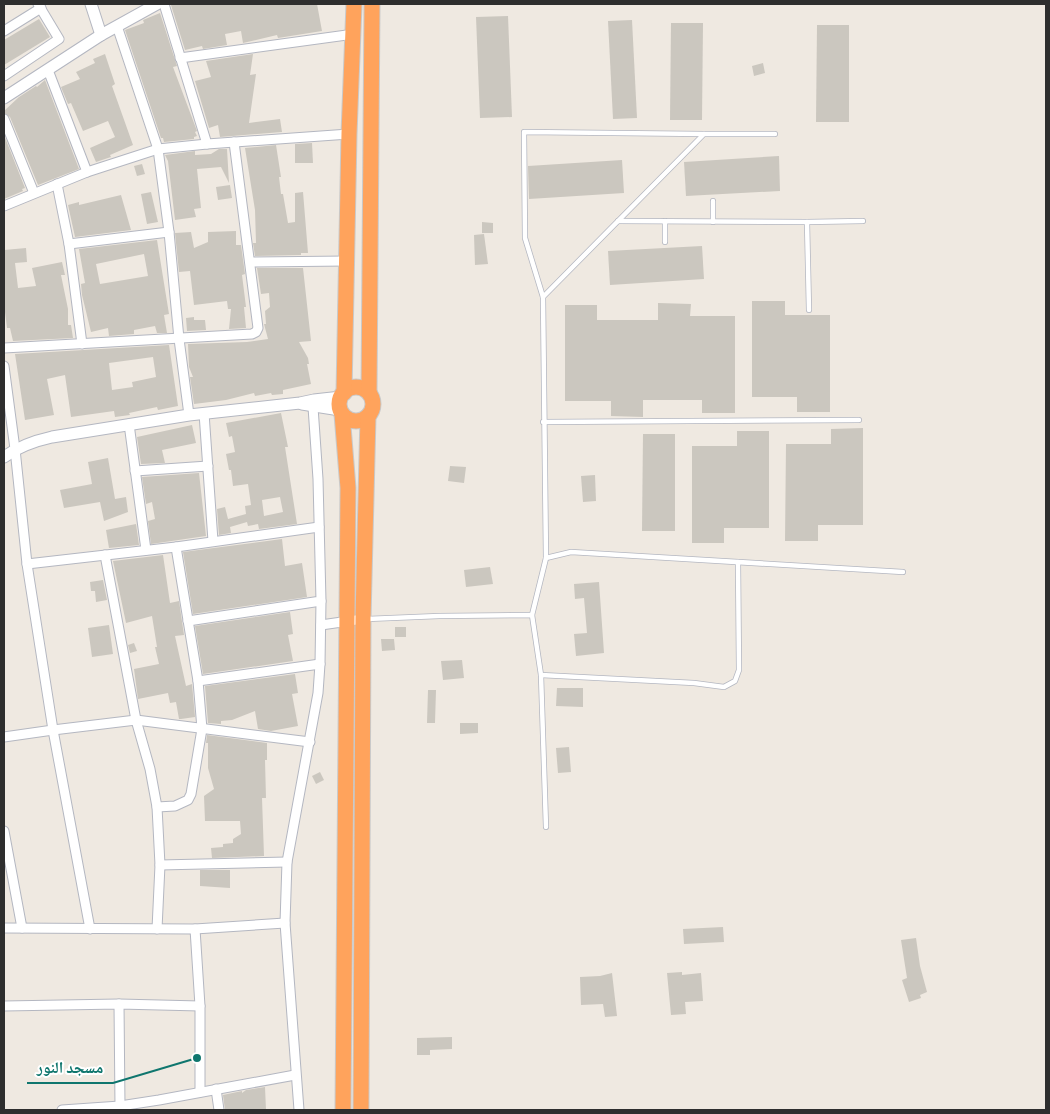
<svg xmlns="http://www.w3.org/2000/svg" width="1050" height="1114" viewBox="0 0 1050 1114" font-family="Commissioner,'Noto Naskh Arabic',sans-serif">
<rect width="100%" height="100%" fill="#efe9e1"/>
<g fill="#cbc7bf" fill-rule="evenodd">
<polygon points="175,4 317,4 322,31 278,38 277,35 243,43 241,31 225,34 227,45 203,49 202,46 185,50 171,5"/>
<polygon points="160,13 177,66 173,67 197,131 195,132 197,136 194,137 194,139 164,142 163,138 161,138 125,30 144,23 143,20"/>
<polygon points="508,16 512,117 480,118 476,17"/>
<polygon points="39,19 50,37 4,65 4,40"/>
<polygon points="632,20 637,118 613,119 608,21"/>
<polygon points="671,23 703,23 702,120 670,120"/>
<polygon points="817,25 849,25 849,122 816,122"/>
<polygon points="105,54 115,84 112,86 133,145 110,155 111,157 96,162 90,148 115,137 108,121 83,131 71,103 68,104 61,87 80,79 76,72 95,63 93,59"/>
<polygon points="253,54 250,75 256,74 249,123 280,119 282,132 220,137 218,125 209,128 195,81 211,77 206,61"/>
<polygon points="763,63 765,73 754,76 752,66"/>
<polygon points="45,80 79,169 38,185 10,117 4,113 4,111 19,97 36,86 37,87"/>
<polygon points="4,135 25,188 22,189 23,191 4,199"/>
<polygon points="312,143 313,163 295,163 295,144"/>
<polygon points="276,145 281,177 279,177 281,194 283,194 288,223 295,222 295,193 303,192 308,253 301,253 301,255 255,256 253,243 256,243 255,210 245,148"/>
<polygon points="219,149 227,149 229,183 221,167 197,169 201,208 194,209 196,217 175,220 168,161 165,155 195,151 195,155 211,154"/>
<polygon points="779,156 780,191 686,196 684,162"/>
<polygon points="622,160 624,193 529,199 528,166"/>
<polygon points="142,164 145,174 137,176 134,166"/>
<polygon points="230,185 232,198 218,200 216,187"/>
<polygon points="151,192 158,222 147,224 141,194"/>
<polygon points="121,195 131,230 75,237 68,205 79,202 79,205"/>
<polygon points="482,222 493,223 493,233 482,233"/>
<polygon points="236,231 236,245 241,245 245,274 242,275 246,307 244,307 246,328 229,329 231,309 228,309 227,301 194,305 190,271 179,272 175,233 191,232 194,248 208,242 208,232"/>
<polygon points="484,234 488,264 475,265 474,235"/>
<path d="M157,240L169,314L164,315L167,333H157L155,326L134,330V334L109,336L108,328L91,332L82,295L81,284L85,283L79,249ZM144,254L148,276L100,284L96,264Z"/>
<polygon points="702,246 704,279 610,285 608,251"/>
<polygon points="26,248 27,262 15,263 18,288 36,286 32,268 62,262 65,275 61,275 68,309 68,325 71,325 73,338 13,341 10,328 7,328 4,304 4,250"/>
<polygon points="257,268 303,268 311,341 299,342 308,358 309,364 307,364 311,384 283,390 283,394 272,395 271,393 255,396 254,393 226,400 194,404 190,377 193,377 189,367 188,344 247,342 268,339 264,324 266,324 265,311 270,307 269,293 261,294"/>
<polygon points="752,301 785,301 785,315 830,315 830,412 797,412 797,397 752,397"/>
<polygon points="658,303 691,304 690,316 735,316 735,413 702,413 702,400 643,400 643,417 611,416 611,401 565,401 565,305 597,305 597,320 658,320"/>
<polygon points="194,317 194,320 205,320 206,330 187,331 186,318"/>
<path d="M169,345L178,406L158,410L157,407L129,413L130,415L115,417L114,411L71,417L65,375L47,379L54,415L25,420L15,354ZM153,357L156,377L132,382L133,387L112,390L109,363Z"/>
<path d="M281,413L288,447H285L297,524L259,529L258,524L248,526L247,522L230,527L231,533L219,535L217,509L225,507L228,519L246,514L245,506L251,505L248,484L233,486L231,470H229L226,454L235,452L232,436L229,437L226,423ZM280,497L283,512L264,516L262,500Z"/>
<polygon points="192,425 196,443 162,450 165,463 141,464 137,437"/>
<polygon points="863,428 863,525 818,525 818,541 785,541 786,444 831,444 831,429"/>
<polygon points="737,431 769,431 769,528 724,528 724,543 692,543 692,446 737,446"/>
<polygon points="643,434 675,434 675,531 642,531"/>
<polygon points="108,458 115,499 126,497 128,512 104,521 100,502 64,508 60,490 92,484 88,462"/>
<polygon points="450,466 466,467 464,483 448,481"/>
<polygon points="199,473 206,536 151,544 148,521 155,519 152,502 146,504 142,477"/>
<polygon points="595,475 596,501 583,502 581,476"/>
<polygon points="136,524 139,545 109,548 106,530"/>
<polygon points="282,539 285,566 302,563 307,597 193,614 183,552"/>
<polygon points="163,555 170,603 179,601 184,635 175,636 186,686 192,684 195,717 181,719 179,719 176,702 170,703 168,693 138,699 134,669 159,664 155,647 157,647 152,616 126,623 113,561"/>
<polygon points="490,567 493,584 466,587 464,570"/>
<polygon points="103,580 107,600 96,602 95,591 91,591 90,582"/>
<polygon points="599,582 604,653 576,656 574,634 587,633 584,598 575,599 574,584"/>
<polygon points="290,612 293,634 288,635 293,661 203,674 195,626"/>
<polygon points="109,625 113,654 92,657 88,628"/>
<rect x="395" y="627" width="11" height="10"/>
<polygon points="381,639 394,639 395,650 382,651"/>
<polygon points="134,643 137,651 130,653 128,645"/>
<polygon points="462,660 464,678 443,680 441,661"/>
<polygon points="295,674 298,693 292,694 298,726 271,731 258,729 255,711 232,720 221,721 221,724 208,723 205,686"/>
<polygon points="557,688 583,688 583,707 556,706"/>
<polygon points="428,690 436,690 435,723 427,723"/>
<polygon points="460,723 478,723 478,733 460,734"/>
<polygon points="207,735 267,743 267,760 265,760 266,798 262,798 264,856 212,858 211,848 223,847 223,844 233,843 233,839 241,834 240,821 205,821 204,796 214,789 208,768 208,743 206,743"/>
<polygon points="569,747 571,772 558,773 556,748"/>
<polygon points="320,772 324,780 316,784 312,776"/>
<polygon points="200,870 230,870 230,888 200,886"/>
<polygon points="723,927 724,942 684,944 683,929"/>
<polygon points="916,938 920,966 927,992 920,995 921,998 909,1002 902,980 907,978 901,940"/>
<polygon points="682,972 682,975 701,973 703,1001 685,1002 686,1014 671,1015 667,973"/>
<polygon points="612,973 617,1016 605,1017 603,1004 581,1005 580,977 600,976"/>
<polygon points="452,1037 452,1049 430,1050 430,1055 417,1055 417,1038"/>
<polygon points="265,1087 266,1110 225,1110 223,1095 242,1091 242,1093 246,1090"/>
</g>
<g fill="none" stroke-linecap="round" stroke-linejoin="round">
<g stroke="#b4b7c1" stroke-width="6">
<g id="lane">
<polyline points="713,201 713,222"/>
<polyline points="618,221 807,222 809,310"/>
<polyline points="807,222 863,221"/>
<polyline points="665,242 665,221"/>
<polyline points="543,297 525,238 524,132 704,134"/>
<polyline points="543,422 859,420"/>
<polyline points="546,558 571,552 903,572"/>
<polyline points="532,615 546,558 543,297 704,134 775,134"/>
<polyline points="367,619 439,616 532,615 541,675 546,827"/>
<polyline points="541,675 694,683 724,687 735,681 739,670 738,562"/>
</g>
</g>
<g stroke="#b4b7c1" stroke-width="11">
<g id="street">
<polyline points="164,4 207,144"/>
<polyline points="117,26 158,149 169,232 179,339 189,415"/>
<polyline points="4,31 41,8"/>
<polyline points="180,58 354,34"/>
<polyline points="48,70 87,172"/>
<polyline points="4,76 59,39 38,4"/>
<polyline points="4,119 34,193"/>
<polyline points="57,184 69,244 82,344"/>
<polyline points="4,206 87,172 158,149 207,144 349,134"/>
<polyline points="69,244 169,232"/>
<polyline points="250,262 347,261"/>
<polyline points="4,348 252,334 256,332 258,328 234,142"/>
<polyline points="4,366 15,449 27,564 53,730 90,929"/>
<polyline points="204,413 213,541"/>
<polyline points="129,424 146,550"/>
<polyline points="135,471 208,466"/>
<polyline points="105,555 136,720 150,769 157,807 160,865 157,929"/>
<polyline points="27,564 176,547 319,527"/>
<polyline points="188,621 321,601 318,479 313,407"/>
<polyline points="321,625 363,619"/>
<polyline points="198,681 320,664"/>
<polyline points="4,737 53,730 136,720 310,742"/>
<polyline points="157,807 175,806 188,800 191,794 202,729 198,681 176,547"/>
<polyline points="4,831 22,928"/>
<polyline points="160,865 287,862"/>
<polyline points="4,928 195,929 285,923"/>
<polyline points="195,929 200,1006 200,1092"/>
<polyline points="119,1004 120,1106"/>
<polyline points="4,1006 119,1004 200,1006"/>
<polyline points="216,1089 219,1110"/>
<polyline points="62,1110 120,1106 159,1100 295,1075"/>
<polyline points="299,1110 285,923 287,862 318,693 320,664 321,601"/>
</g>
</g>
<g stroke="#b4b7c1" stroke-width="13">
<g id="secondary">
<polyline points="91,4 101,35"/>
<polyline points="4,98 101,35 157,4"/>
<polyline points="302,404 340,410"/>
<path d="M4,457C19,446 34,441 52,437L189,415L300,403L314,400L341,397"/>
</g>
</g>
<g stroke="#c9c9c9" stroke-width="17">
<g id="highway">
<circle cx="356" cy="404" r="17"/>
<polyline points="344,393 349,134 354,4"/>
<polyline points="369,393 372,4"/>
<polyline points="342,414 348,488 343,1110"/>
<polyline points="361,1110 363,619 368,416"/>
</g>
</g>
<use href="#lane" stroke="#fff" stroke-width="4.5"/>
<use href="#street" stroke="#fff" stroke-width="9"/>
<use href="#secondary" stroke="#fff" stroke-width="11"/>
<use href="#highway" stroke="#ffa35c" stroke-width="15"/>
</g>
<path fill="none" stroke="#0f766e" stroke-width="2" d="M197 1058L113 1083H27"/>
<circle fill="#0f766e" stroke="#fff" stroke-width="2" cx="197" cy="1058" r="5"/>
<g font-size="16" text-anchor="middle" font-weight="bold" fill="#0f766e" stroke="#fff" stroke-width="4" stroke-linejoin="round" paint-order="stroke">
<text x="70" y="1073">مسجد النور</text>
</g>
<rect width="1050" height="1114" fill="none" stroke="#2e2e2e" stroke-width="10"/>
</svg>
